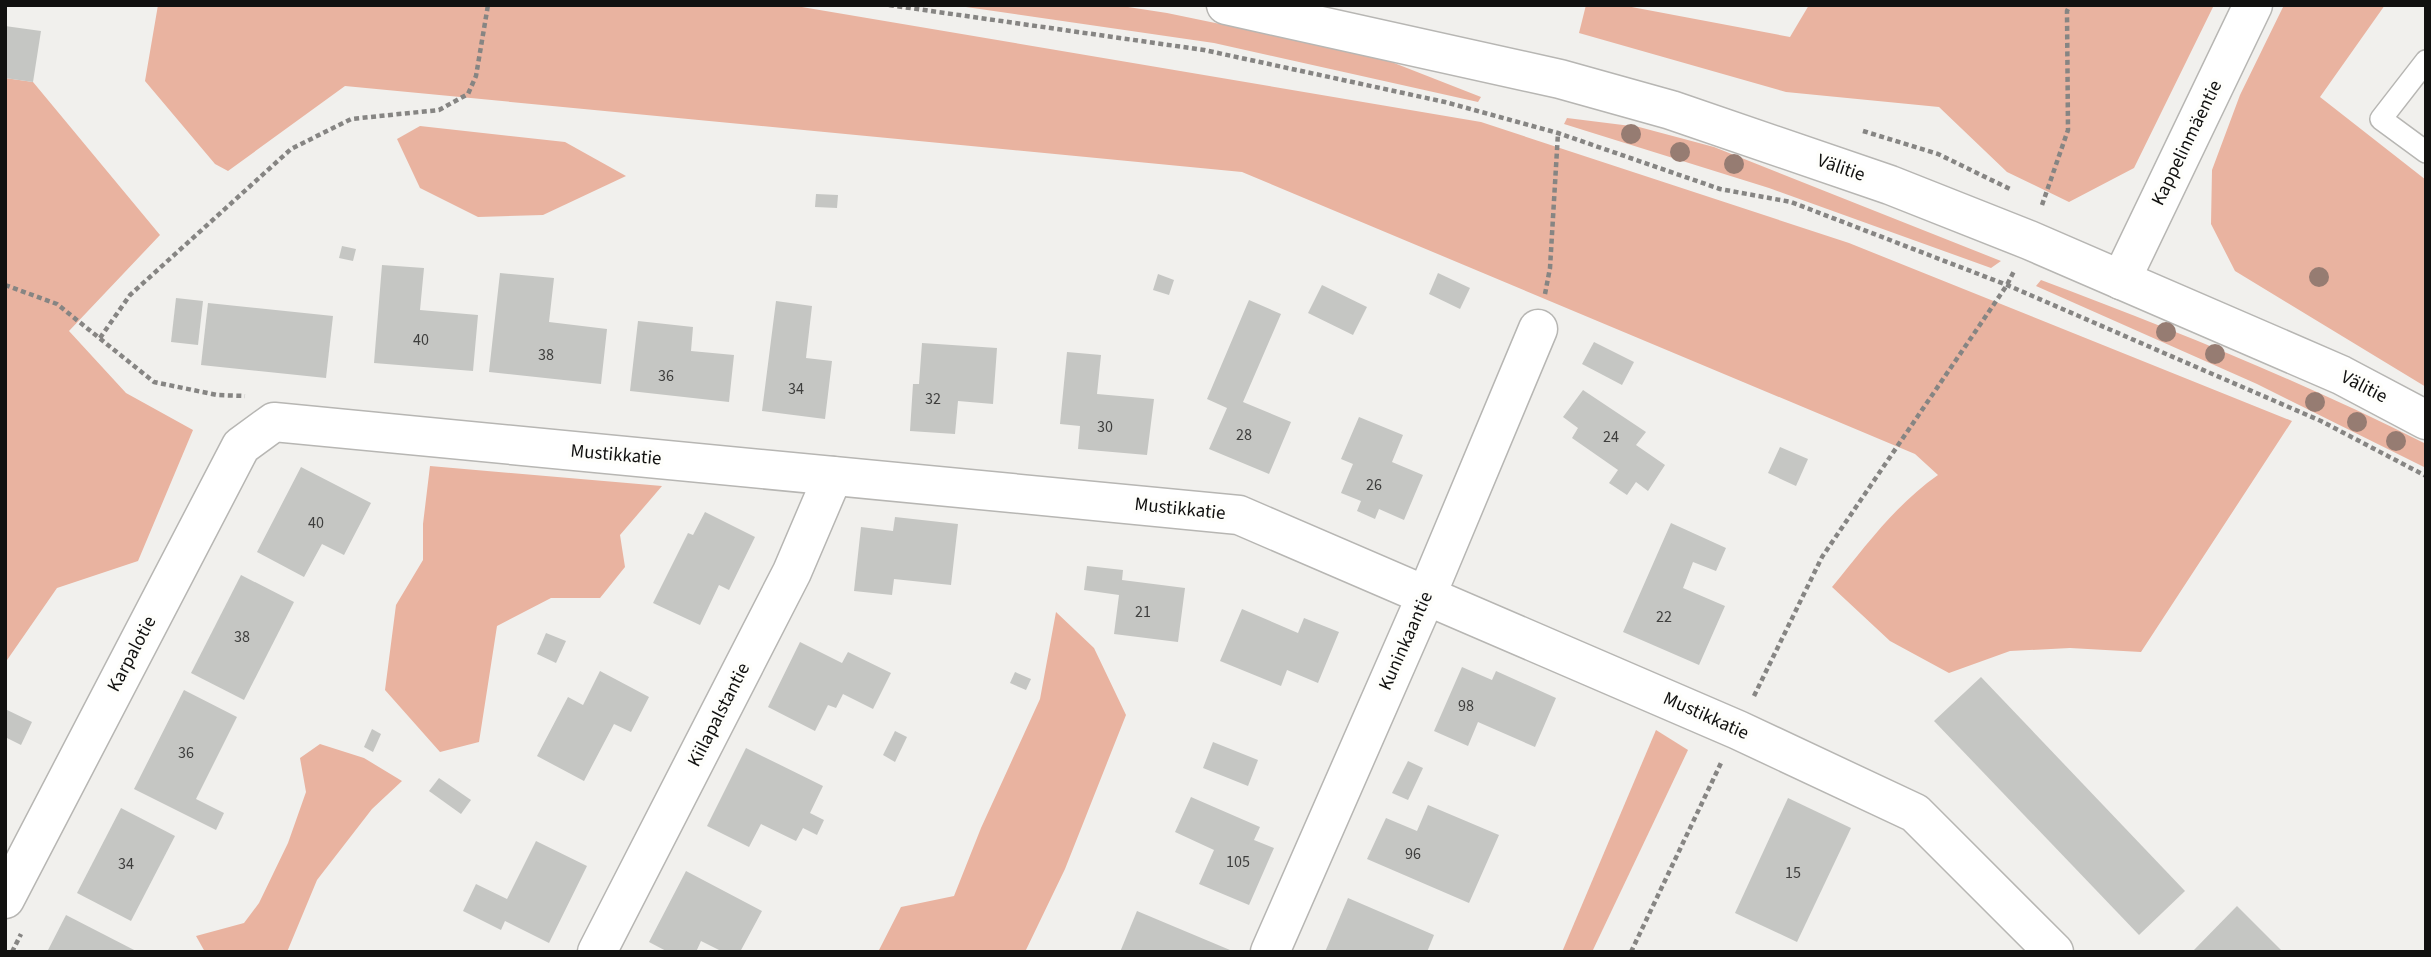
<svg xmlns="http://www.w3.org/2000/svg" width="2431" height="957" viewBox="0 0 2431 957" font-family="'Source Sans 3',sans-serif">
<rect width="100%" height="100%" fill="#f1f0ed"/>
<g fill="#e9b3a0">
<path d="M158,5H790L1481,122L1849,243L2292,421L2141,652L2070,648L2010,651L1949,673L1890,641L1832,587C1865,547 1895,505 1938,475L1915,454L1242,172L345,86L228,171L215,164L145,81Z"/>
<polygon points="952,5 1115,5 1167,13 1351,51 1389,61 1481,97 1478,102 1214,43"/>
<polygon points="1586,5 1621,5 1790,37 1809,5 2214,5 2134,168 2069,202 2007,172 1939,107 1786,92 1579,33"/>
<polygon points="2284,5 2385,5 2320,97 2426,180 2426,387 2235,271 2211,224 2212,170 2240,95"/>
<polygon points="5,78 33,82 160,235 69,331 126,393 193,430 138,561 57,588 5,663"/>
<polygon points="1567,118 1639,127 1714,147 2001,261 1991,268 1769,188 1564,124"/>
<polygon points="420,126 565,142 626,176 543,215 478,217 420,188 397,139"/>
<path d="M2041,280C2172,329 2301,381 2426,444V468L2257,384L2036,286Z"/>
<polygon points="430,466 662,486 620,535 625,567 600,598 551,598 497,626 479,742 440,752 385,690 396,605 423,560 423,524"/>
<polygon points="1056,612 1094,648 1126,715 1065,869 1025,952 878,952 901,907 954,896 981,828 1040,699"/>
<polygon points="1656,730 1688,750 1592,952 1562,952"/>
<polygon points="320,744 364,758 402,781 372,809 317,880 287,952 205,952 196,936 244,923 259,903 288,843 306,792 300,758"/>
</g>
<g fill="#c5c6c3">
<polygon points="5,26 41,31 33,82 5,78"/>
<polygon points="816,194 838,195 837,208 815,207"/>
<polygon points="342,246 356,249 353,261 339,258"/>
<polygon points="382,265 424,268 420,310 478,315 473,371 374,363"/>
<polygon points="500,273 554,278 549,322 607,329 601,384 489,372"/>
<polygon points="1438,273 1470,288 1460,309 1429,294"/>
<polygon points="1158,274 1174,280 1169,295 1153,290"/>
<polygon points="1322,285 1367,307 1353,335 1308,313"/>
<polygon points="176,298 203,301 198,345 171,342"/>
<polygon points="1249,300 1281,314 1243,402 1291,422 1269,474 1209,449 1227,408 1207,399"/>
<polygon points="776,301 812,306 806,358 832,361 825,419 762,411"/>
<polygon points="208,303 333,316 326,378 201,365"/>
<polygon points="638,321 693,327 691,351 734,355 729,402 630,391"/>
<polygon points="1594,342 1634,362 1622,385 1582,364"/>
<polygon points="922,343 997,348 993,404 958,401 955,434 910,431 913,384 919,384"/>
<polygon points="1067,352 1101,355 1097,394 1154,399 1147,455 1078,449 1080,426 1060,424"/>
<polygon points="1583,390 1646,432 1636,445 1665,465 1648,491 1636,482 1627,495 1609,483 1618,470 1572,438 1578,428 1563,417"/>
<polygon points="1359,417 1403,435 1392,462 1423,475 1404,520 1379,509 1375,519 1357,511 1361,501 1341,493 1353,464 1341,459"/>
<polygon points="1780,447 1808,459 1796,486 1768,473"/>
<polygon points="301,467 371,503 344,555 322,544 304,577 257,552"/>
<polygon points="705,512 755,537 729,590 719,585 700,625 653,603 688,533 693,535"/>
<polygon points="895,517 958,524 951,585 894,579 892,595 854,591 861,527 893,531"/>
<polygon points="1671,523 1726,548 1716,571 1693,562 1683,588 1725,606 1699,665 1623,632"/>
<polygon points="1087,566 1123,570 1122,580 1185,588 1178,642 1114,634 1119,595 1084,590"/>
<polygon points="241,575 294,602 244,700 191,673"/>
<polygon points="1242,609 1298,633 1304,618 1339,632 1318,683 1287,670 1281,686 1220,661"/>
<polygon points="546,633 566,641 556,663 537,654"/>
<polygon points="800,642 842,663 848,652 891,673 873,709 843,694 836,708 828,705 815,731 768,707"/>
<polygon points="1462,667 1492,680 1496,671 1556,698 1535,747 1478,722 1468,746 1434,731"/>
<polygon points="600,671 649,697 631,732 614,724 584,781 537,756 568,697 583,705"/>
<polygon points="1015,672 1031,679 1026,690 1010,683"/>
<polygon points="1981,677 2185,891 2139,935 1934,721"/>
<polygon points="184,690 237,717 196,799 224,813 216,830 134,789"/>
<polygon points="5,709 32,722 21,745 5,737"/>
<polygon points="372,729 381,734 373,752 364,747"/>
<polygon points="895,731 907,737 895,762 883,755"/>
<polygon points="1213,742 1258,760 1248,786 1203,768"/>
<polygon points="746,748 823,786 810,813 824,820 817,835 803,828 796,841 761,824 749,847 707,826"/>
<polygon points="1408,761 1423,768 1408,800 1392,793"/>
<polygon points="439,778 471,800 461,814 429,791"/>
<polygon points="1191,797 1260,827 1254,840 1274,848 1249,905 1199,884 1214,850 1175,832"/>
<polygon points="1788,798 1851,828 1797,942 1735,913"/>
<polygon points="1428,805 1499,835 1469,903 1367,859 1386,818 1417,831"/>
<polygon points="121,808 175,836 131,921 77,893"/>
<polygon points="536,841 587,866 549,943 505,921 501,930 463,911 476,884 507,899"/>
<polygon points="686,871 762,911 740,952 723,952 701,941 696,952 668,952 649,942"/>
<polygon points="1348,898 1434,935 1427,952 1325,952"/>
<polygon points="2237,906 2283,952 2192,952"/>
<polygon points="1137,911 1230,950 1229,952 1120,952"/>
<polygon points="66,915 138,952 47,952"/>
</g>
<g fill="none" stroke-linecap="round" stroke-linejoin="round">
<g stroke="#b7b6b3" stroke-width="24">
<polyline id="service" points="2426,61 2381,119 2426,152"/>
</g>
<g stroke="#b7b6b3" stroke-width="41">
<g id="minor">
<polyline points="5,899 241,446 274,422 1239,515 1738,730 1915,813 2054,952"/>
<polyline points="597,952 792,572 833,476"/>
<polyline points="1270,952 1427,594 1538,329"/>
</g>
</g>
<g stroke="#b7b6b3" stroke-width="41">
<g id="secondary">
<polyline points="1226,5 1560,79 1671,110 1890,185 2029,240 2341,375 2426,420"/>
<polyline points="2121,280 2253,5"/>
</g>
</g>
<g stroke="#868583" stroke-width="4.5" stroke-dasharray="5 3.5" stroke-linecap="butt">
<polyline points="889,5 1204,50 1445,102 1558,133 1720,189 1791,202 2007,285 2321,421 2426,476"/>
<polyline points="1863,131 1938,154 2012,190"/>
<polyline points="2042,205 2068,130 2067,11 2070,5"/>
<polyline points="5,285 57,304 154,382 217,395 245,396"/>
<polyline points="1545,294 1550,268 1558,133"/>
<polyline points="100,338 130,295 291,149 351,119 439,110 468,94 476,76 488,5"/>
<polyline points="1754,696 1822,557 2007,285 2014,271"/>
<polyline points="12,952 21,934"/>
<polyline points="1631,952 1721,763"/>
</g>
<use href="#service" stroke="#fff" stroke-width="21"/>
<use href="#minor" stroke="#fff" stroke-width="38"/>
<use href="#secondary" stroke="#fff" stroke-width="38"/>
</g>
<g fill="#967c72">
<circle cx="1631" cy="134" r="10"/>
<circle cx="1680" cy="152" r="10"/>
<circle cx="1734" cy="164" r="10"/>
<circle cx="2319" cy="277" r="10"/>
<circle cx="2166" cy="332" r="10"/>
<circle cx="2215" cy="354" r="10"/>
<circle cx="2315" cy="402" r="10"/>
<circle cx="2357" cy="422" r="10"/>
<circle cx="2396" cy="441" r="10"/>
</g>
<g text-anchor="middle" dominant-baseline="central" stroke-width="7" stroke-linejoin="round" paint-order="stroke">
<g font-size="16" fill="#3e3e3d">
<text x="421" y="340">40</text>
<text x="546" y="355">38</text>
<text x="666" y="376">36</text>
<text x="796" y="389">34</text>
<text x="933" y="399">32</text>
<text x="1105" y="427">30</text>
<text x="1244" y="435">28</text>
<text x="1611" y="437">24</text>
<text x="1374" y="485">26</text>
<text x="316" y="523">40</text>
<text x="1143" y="612">21</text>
<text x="1664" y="617">22</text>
<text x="242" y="637">38</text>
<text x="1466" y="706">98</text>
<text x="186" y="753">36</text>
<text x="1413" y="854">96</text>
<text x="1238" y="862">105</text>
<text x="126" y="864">34</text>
<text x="1793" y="873">15</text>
</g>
<g font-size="19" fill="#111110" stroke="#fefefb">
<text transform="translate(2187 143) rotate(-64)">Kappelinmäentie</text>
<text transform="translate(1841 168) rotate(19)">Välitie</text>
<text transform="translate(2364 387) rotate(27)">Välitie</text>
<text transform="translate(616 455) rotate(5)">Mustikkatie</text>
<text transform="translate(1180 509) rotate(6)">Mustikkatie</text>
<text transform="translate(1406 641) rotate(-66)">Kuninkaantie</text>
<text transform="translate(132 654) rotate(-62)">Karpalotie</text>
<text transform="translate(719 715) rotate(-63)">Kiilapalstantie</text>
<text transform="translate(1706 716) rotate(24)">Mustikkatie</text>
</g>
</g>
<rect width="2431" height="957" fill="none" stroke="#111110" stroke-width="14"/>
</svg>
